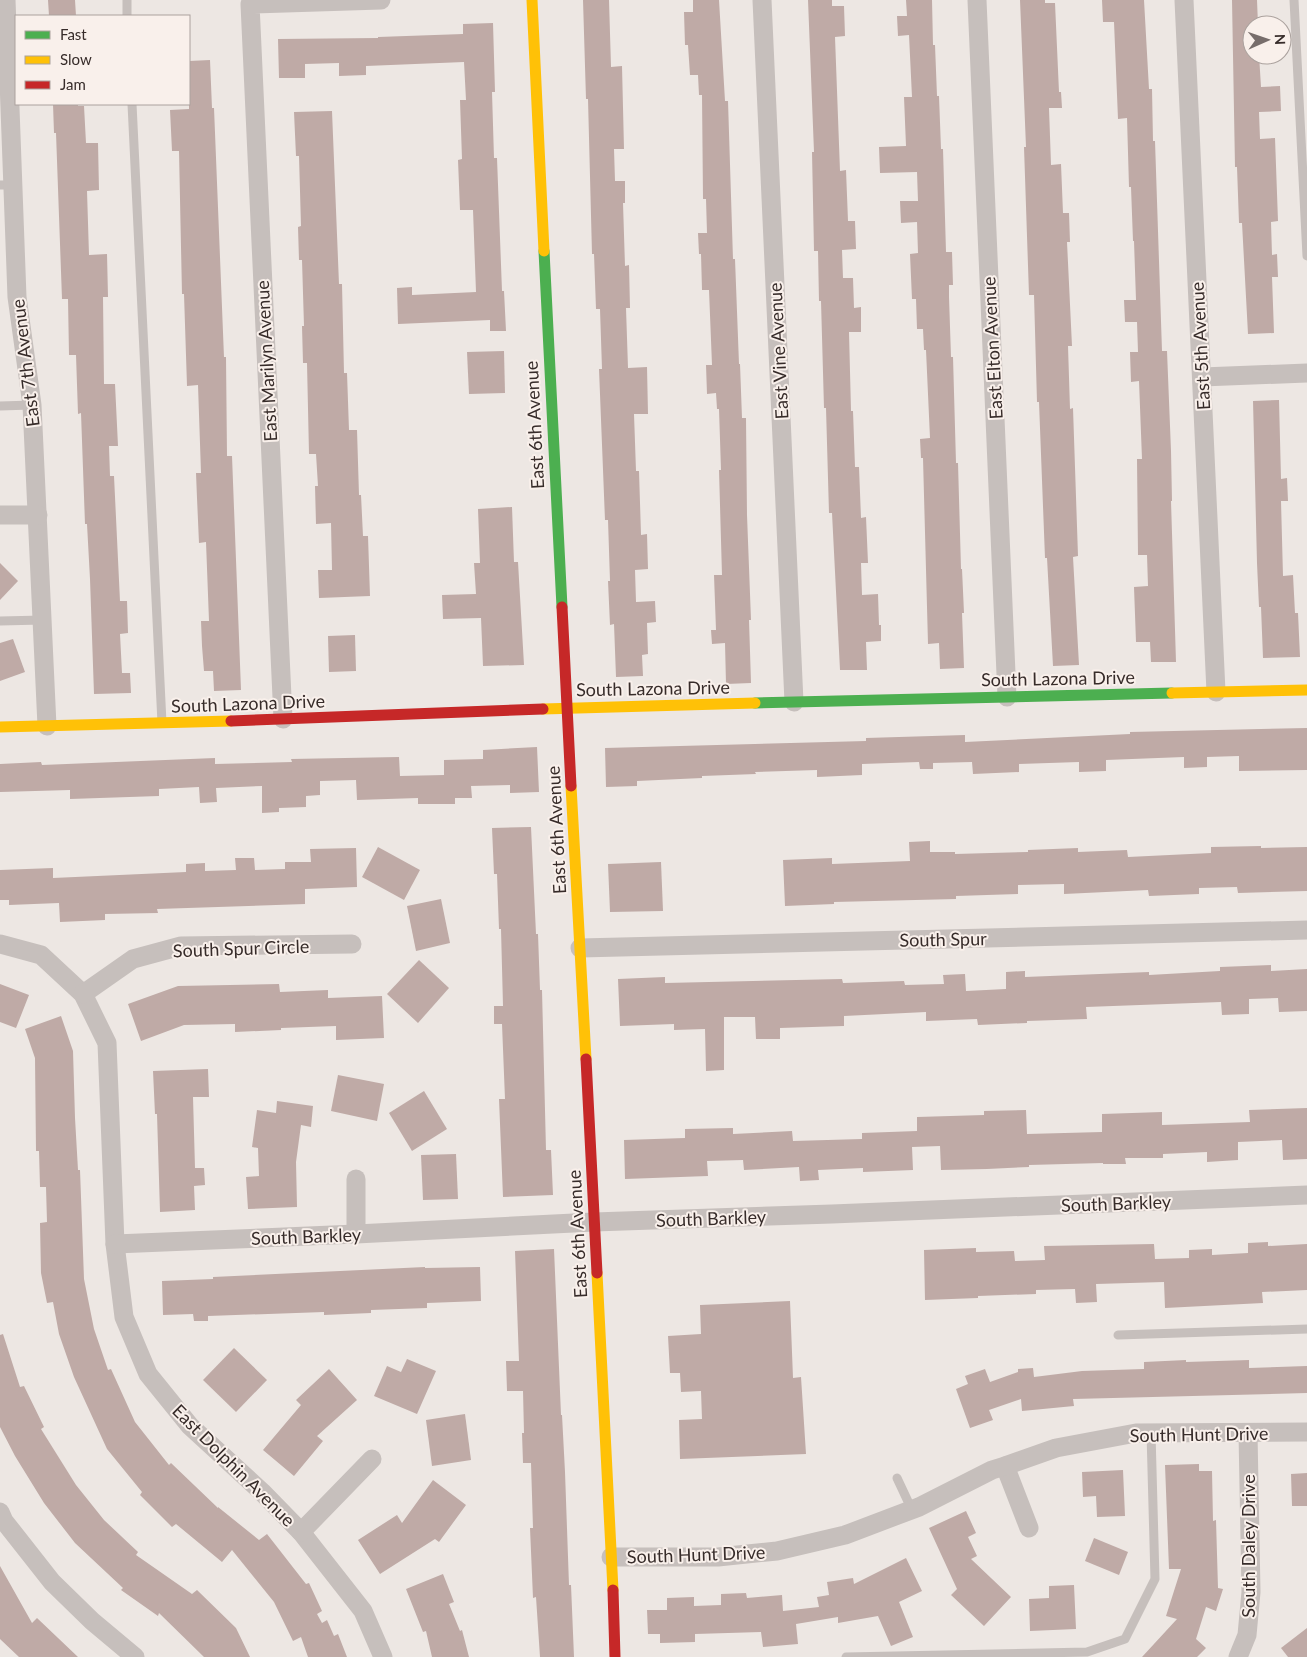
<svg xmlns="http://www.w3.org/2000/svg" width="1307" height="1657" viewBox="0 0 1307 1657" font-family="Lato,sans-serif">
<rect width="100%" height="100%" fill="#ede7e3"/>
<g fill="#bfaaa6">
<polygon points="48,0 75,0 76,16 49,16"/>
<polygon points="583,0 609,0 611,67 622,66 624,149 614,149 615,181 625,181 625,203 623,203 625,266 629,265 630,308 626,308 628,368 647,367 648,414 634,414 636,471 639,471 641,535 647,534 648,569 635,570 636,602 655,601 656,622 647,623 648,654 642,655 643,676 616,677 614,624 610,625 608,581 610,581 608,520 605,520 599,369 602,369 600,309 596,309 594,254 592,254 588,99 586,99"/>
<polygon points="693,0 719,0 725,101 728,101 733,259 735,259 739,364 740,364 742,418 746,418 747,515 751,620 749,620 751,683 726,684 725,643 712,644 711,630 716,630 714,575 722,575 719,470 721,470 719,409 717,409 716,393 707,394 706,365 712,365 709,290 702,290 701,254 699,254 698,233 707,233 706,199 703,199 702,95 699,95 698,75 690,75 688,45 685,45 684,12 693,12"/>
<polygon points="808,0 832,0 832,6 844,6 845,36 835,37 840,171 846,170 848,221 855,221 856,249 842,250 843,278 853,278 854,308 861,307 861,332 849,332 851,411 853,411 855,467 859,467 861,518 866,517 868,563 861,563 862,595 878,594 879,625 881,625 881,641 866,642 867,670 840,670 832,513 829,513 826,408 824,408 821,301 819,301 818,251 814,251 812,152 814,152"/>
<polygon points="906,0 932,0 933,45 935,45 937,96 939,96 941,149 943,149 946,252 952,252 953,285 949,285 949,297 951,357 953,357 956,463 958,463 961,569 962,569 964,613 962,613 964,668 940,669 939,643 928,644 923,458 921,458 920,439 930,438 926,350 924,350 923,329 917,329 916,299 912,299 910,254 918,253 917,222 901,223 900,201 918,201 917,172 880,173 879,147 906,146 904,97 912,97 909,35 898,36 897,16 907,16"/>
<polygon points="1020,0 1045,0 1045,3 1055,3 1059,92 1061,92 1062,108 1049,108 1051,165 1061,164 1063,213 1069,213 1070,242 1067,242 1072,346 1068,346 1070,409 1073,408 1078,556 1073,557 1079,665 1053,666 1047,558 1045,558 1039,402 1037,402 1034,295 1029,295 1024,147 1026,147"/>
<polygon points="1102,0 1144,0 1149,89 1152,89 1153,141 1155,141 1162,351 1167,351 1171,451 1172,501 1171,501 1176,662 1151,662 1150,642 1136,642 1134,587 1148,586 1147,555 1138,555 1137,459 1142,459 1139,381 1131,382 1130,352 1138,352 1137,322 1125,322 1124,300 1136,300 1134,241 1133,241 1131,187 1129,187 1127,118 1118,119 1114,22 1103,22"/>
<polygon points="1232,0 1257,0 1258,25 1252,25 1252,55 1259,55 1261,87 1280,86 1281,111 1259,112 1260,139 1275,138 1278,221 1271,222 1272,255 1277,254 1278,277 1272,277 1274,333 1248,334 1242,223 1239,223 1237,167 1235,167"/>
<polygon points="493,23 495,92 492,92 494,158 497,158 502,291 504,291 506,331 490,331 490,320 398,324 397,288 412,287 412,295 476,292 473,210 460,210 458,160 462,159 460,100 466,100 464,62 366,66 366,75 339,76 339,63 305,64 305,78 279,78 278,39 378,38 378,37 463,34 463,24"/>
<polygon points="210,60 212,108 214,108 224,357 226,357 227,456 232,456 241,690 214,691 213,671 204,671 202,646 201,621 209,621 206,542 199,543 197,498 196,473 201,473 198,385 187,386 184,294 182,294 179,151 172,151 170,110 189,109 189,61"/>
<polygon points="53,104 78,104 78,106 84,106 86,143 98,143 99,190 87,191 89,255 107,254 108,297 103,297 104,384 115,384 118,446 109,446 110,476 114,476 120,601 127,601 128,633 120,634 122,673 130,673 131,693 94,694 90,579 87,524 85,524 81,413 78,414 76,355 69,355 68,299 62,299 56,133 54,133"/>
<polygon points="332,111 339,284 342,284 344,373 347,373 349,430 357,430 359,495 361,495 363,536 368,536 370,596 319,598 318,570 332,570 331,523 316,524 315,486 318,486 316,454 309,454 307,363 303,363 302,326 304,326 302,260 299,260 298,227 301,226 299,156 296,156 294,112"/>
<polygon points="504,351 505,393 469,394 467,352"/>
<polygon points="1279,400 1281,479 1287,478 1288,501 1281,501 1283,576 1293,575 1295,613 1298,613 1300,657 1263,658 1261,607 1259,607 1257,563 1253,401"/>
<polygon points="512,507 514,562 518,562 524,665 483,666 481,618 443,619 442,595 476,594 474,563 480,563 478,509"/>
<polygon points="0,563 18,581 0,600"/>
<polygon points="355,635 356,671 329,672 328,636"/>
<polygon points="13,639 25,672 0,681 0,643"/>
<polygon points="1307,728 1307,770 1239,771 1239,756 1207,757 1207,767 1184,768 1184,757 1106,760 1106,771 1079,772 1079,762 1019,764 1019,772 973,774 972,762 933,763 933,769 920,769 919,762 862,764 862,775 817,777 817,770 755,772 756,774 702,776 702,778 637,781 637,786 606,787 605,748 866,741 866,738 965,735 965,742 1130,734 1130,732"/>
<polygon points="537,747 539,792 510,793 510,785 471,786 472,798 455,798 455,804 418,804 418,798 357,800 356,780 320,781 320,795 306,796 306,807 279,808 279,812 262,813 262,786 216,788 217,802 200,803 199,787 159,789 159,796 70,799 70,790 0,792 0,764 41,762 42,765 215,758 215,764 292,762 291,759 399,757 400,776 444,775 444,760 483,759 483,750"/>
<polygon points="531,827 536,934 538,934 540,990 542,990 546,1150 551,1150 553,1195 503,1197 499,1099 505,1099 502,1024 494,1024 494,1006 503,1006 501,929 499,929 497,874 494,874 492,828"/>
<polygon points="930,841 930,852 955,852 955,854 1028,852 1028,850 1078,848 1078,852 1127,850 1128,857 1211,853 1211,847 1261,846 1261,848 1307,847 1307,891 1238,893 1237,887 1199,888 1199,894 1149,896 1148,890 1064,894 1064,884 1018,885 1018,894 956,896 956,899 834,902 834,904 785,906 783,860 832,858 832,864 910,861 909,842"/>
<polygon points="378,847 420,870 404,900 362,877"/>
<polygon points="356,848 357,887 305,889 305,904 157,909 158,913 105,914 105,920 60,922 59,903 9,905 9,900 0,900 0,870 53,868 53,878 186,872 186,864 205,863 205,871 236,870 235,858 254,858 255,870 285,869 285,862 311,862 310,849"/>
<polygon points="661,862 663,911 610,912 608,864"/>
<polygon points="441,899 450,943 416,951 407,906"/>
<polygon points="419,960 449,988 418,1023 387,994"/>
<polygon points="1271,965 1271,971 1307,969 1307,1011 1279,1012 1278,998 1249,999 1249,1014 1222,1015 1221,1002 1086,1007 1087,1019 1027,1021 1027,1023 978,1025 977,1019 926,1021 926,1012 844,1016 844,1026 780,1028 780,1039 756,1039 755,1017 724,1017 724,1070 706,1071 705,1029 674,1030 674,1024 620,1026 618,979 665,977 665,983 842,979 843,983 904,981 905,985 944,984 943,975 965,974 966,991 1006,989 1006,972 1025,971 1025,977 1149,972 1149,975 1220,971 1220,967"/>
<polygon points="0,984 29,995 16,1028 0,1022"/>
<polygon points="279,984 280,992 328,990 328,998 382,996 384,1038 336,1040 336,1026 281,1028 281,1030 235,1032 235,1024 184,1025 141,1041 128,1004 178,986"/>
<polygon points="61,1016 73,1051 75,1118 78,1170 80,1170 84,1279 94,1329 108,1370 111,1369 135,1422 169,1465 171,1463 218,1508 218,1507 259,1540 267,1534 306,1584 309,1583 322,1611 317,1614 322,1623 327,1620 334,1636 338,1634 347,1657 308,1657 301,1637 293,1641 274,1602 232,1550 222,1562 176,1524 172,1527 140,1495 142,1492 107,1449 74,1377 59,1334 53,1302 47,1303 41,1273 40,1223 47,1222 46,1187 40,1187 39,1151 36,1151 35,1058 25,1029"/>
<polygon points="208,1069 209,1097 193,1097 195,1168 204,1168 205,1185 194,1186 195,1210 160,1212 157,1114 155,1114 153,1071"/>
<polygon points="338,1075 384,1084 377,1121 331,1111"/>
<polygon points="424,1091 447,1129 412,1151 389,1113"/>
<polygon points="277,1101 313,1106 311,1127 301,1125 296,1162 297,1207 248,1209 246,1177 259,1176 258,1148 252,1147 257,1110 276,1113"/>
<polygon points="1307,1108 1307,1159 1283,1160 1282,1140 1238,1142 1238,1160 1207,1162 1207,1152 1163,1154 1163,1158 1125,1158 1126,1164 1103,1164 1103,1163 1029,1165 1029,1167 987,1169 941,1170 940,1146 912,1147 913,1170 863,1172 863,1168 818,1170 819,1180 800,1181 799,1167 744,1170 743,1160 707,1161 708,1176 625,1179 624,1140 685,1138 685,1129 733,1128 733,1134 792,1131 793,1141 862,1139 862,1133 917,1131 917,1117 984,1115 984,1111 1026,1110 1027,1134 1102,1132 1102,1114 1162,1112 1162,1125 1250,1122 1249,1110"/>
<polygon points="456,1154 458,1199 423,1200 421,1155"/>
<polygon points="1268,1242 1268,1246 1307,1244 1307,1290 1262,1292 1263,1303 1165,1308 1164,1282 1096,1284 1097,1302 1076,1303 1075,1289 1036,1290 1036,1294 978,1296 978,1298 925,1300 924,1250 976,1248 976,1252 1014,1251 1015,1261 1045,1260 1044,1246 1154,1244 1155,1259 1189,1258 1189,1250 1212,1249 1212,1255 1248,1253 1248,1243"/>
<polygon points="554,1249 561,1415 562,1415 565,1472 569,1585 571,1585 574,1657 540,1657 536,1597 533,1598 530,1528 533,1528 531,1463 523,1463 522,1433 524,1433 523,1391 507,1391 506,1361 519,1361 515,1251"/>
<polygon points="425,1267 425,1268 480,1267 481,1301 427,1303 427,1308 371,1310 371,1313 324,1315 324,1312 208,1316 208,1321 194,1321 193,1314 163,1315 162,1281 213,1279 213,1277"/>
<polygon points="790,1301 793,1378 801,1377 806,1454 680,1459 679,1420 702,1419 701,1391 681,1392 680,1373 670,1373 668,1336 701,1334 700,1305"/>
<polygon points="3,1334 20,1387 24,1386 44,1427 41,1429 76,1485 104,1520 138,1552 136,1555 192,1594 197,1590 236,1628 250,1657 204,1657 159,1613 158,1616 121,1590 123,1588 75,1543 44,1503 15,1456 0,1427 0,1335"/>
<polygon points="234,1348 267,1380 236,1412 203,1380"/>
<polygon points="407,1359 436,1371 417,1414 374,1396 387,1366 401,1372"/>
<polygon points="1186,1360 1186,1362 1249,1360 1249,1368 1307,1366 1307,1393 1073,1399 1074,1406 1022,1411 1021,1399 989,1410 993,1420 970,1428 956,1389 968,1384 965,1376 985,1369 990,1382 1018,1372 1018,1369 1033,1368 1034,1377 1082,1371 1144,1369 1144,1362"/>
<polygon points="329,1369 357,1400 317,1436 323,1441 294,1476 263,1450 301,1405 296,1400"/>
<polygon points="465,1414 471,1460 432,1466 426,1420"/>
<polygon points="1199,1464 1199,1471 1212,1471 1213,1521 1216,1520 1218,1588 1223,1589 1216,1611 1206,1607 1196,1639 1206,1648 1197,1657 1142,1657 1177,1619 1166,1616 1181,1569 1169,1569 1165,1465"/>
<polygon points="1123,1470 1125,1516 1097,1517 1096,1496 1083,1497 1082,1472"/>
<polygon points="1307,1473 1307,1506 1292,1506 1291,1474"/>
<polygon points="433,1480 466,1505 439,1542 435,1539 380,1574 358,1540 397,1515 402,1523"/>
<polygon points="966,1511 976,1533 968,1537 977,1556 971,1559 1011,1597 984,1626 951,1595 957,1589 929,1528"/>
<polygon points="1094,1538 1128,1552 1119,1575 1085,1561"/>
<polygon points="906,1558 922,1591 899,1602 913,1637 891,1646 878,1616 838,1623 838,1617 796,1624 798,1644 763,1647 761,1632 695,1634 695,1642 660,1643 660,1634 648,1634 647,1610 667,1610 667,1598 694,1597 694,1606 721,1605 721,1594 746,1593 747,1598 782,1595 783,1611 819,1607 817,1597 829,1595 827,1582 853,1578 854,1584"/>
<polygon points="0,1566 32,1623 37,1618 78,1657 19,1657 0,1639"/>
<polygon points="443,1574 454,1602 449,1604 460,1631 462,1630 469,1657 432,1657 426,1631 423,1632 406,1589"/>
<polygon points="1074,1585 1076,1629 1030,1631 1029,1599 1049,1598 1049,1586"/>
<polygon points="1307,1628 1307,1657 1288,1657 1281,1648"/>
</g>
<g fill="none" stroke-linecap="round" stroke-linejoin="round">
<g stroke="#c6bfbc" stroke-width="9">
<polyline points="127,0 127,16"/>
<polyline points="1294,0 1307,256"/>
<polyline points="132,104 162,723"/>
<polyline points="0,185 13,185"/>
<polyline points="0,406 32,405"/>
<polyline points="0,621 43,620"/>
<polyline points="1118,1335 1307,1329"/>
<polyline points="897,1478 912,1510"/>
<polyline points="846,1657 1087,1652 1125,1639 1155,1579 1151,1433"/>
</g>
<g stroke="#c6bfbc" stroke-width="19">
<polyline points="6,0 17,297 32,405 47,726"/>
<polyline points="762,0 794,702"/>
<polyline points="977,0 1007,697"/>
<polyline points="1184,0 1216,692"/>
<polyline points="1202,377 1307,373"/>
<polyline points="0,515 38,515"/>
<polyline points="283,719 250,4 381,0"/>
<polyline points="0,944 41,955 83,994 107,1043 115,1244 124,1317 148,1374 190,1426 262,1492 301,1532 363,1611 383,1657"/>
<polyline points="580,948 1307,930"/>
<polyline points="83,994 133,959 181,946 352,944"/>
<polyline points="356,1179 356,1234"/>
<polyline points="115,1244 356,1234 594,1222 832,1214 1307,1195"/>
<polyline points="1005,1466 1029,1528"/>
<polyline points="0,1512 4,1521 52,1582 92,1621 135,1657"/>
<polyline points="301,1532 372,1459"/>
<polyline points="611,1557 718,1557 777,1551 845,1535 919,1507 992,1470 1005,1466 1056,1448 1136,1433 1307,1432"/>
<polyline points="1238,1657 1247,1635 1251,1592 1248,1433"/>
</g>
<g stroke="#4caf50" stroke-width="11">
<polyline points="544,251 562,607"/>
<polyline points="755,703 1172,693"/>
</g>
<g stroke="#ffc107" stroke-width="11">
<polyline points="532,0 544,251"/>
<polyline points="1172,693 1307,690"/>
<polyline points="543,709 755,703"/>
<polyline points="0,727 231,721"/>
<polyline points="571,786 586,1059"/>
<polyline points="597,1273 613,1590"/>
</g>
<g stroke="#c62828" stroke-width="11">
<polyline points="562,607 571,786"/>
<polyline points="231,721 543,709"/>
<polyline points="586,1059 597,1273"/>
<polyline points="613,1590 615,1657"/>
</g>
</g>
<g text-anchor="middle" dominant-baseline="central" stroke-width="4" stroke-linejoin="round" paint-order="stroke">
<g font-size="18" fill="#372c2a" stroke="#f9f0eb">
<text transform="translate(1200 346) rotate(-93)">East 5th Avenue</text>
<text transform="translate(992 348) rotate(-93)">East Elton Avenue</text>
<text transform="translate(778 351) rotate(-93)">East Vine Avenue</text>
<text transform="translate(266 361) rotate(-93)">East Marilyn Avenue</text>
<text transform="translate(25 363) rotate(-97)">East 7th Avenue</text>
<text transform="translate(534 425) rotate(-93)">East 6th Avenue</text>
<text transform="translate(1058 678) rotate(-1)">South Lazona Drive</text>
<text transform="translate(653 688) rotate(-1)">South Lazona Drive</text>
<text transform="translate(248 703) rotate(-2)">South Lazona Drive</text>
<text transform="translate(556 830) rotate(-93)">East 6th Avenue</text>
<text transform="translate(943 939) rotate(-1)">South Spur</text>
<text transform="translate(241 948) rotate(-2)">South Spur Circle</text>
<text transform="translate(1116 1203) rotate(-2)">South Barkley</text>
<text transform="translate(711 1218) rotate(-2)">South Barkley</text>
<text transform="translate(577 1234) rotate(-93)">East 6th Avenue</text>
<text transform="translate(306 1236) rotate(-2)">South Barkley</text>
<text transform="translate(1199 1434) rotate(-1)">South Hunt Drive</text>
<text transform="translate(234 1465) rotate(45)">East Dolphin Avenue</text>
<text transform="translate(1248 1546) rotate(-90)">South Daley Drive</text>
<text transform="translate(696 1554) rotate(-2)">South Hunt Drive</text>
</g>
</g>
<rect x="15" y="15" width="175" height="90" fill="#f9f0eb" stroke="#aba29e"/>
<rect x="25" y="31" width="25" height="8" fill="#4caf50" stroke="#aba29e"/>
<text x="60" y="40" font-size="15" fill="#372c2a">Fast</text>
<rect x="25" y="56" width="25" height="8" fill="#ffc107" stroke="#aba29e"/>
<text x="60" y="65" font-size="15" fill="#372c2a">Slow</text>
<rect x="25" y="81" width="25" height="8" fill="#c62828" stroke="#aba29e"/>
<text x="60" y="90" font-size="15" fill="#372c2a">Jam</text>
<g transform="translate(1267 40) rotate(88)"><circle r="24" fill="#f9f0eb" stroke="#aba29e"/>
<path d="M0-4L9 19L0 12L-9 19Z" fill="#776d6b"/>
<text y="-8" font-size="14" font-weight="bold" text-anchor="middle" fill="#372c2a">N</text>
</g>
</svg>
